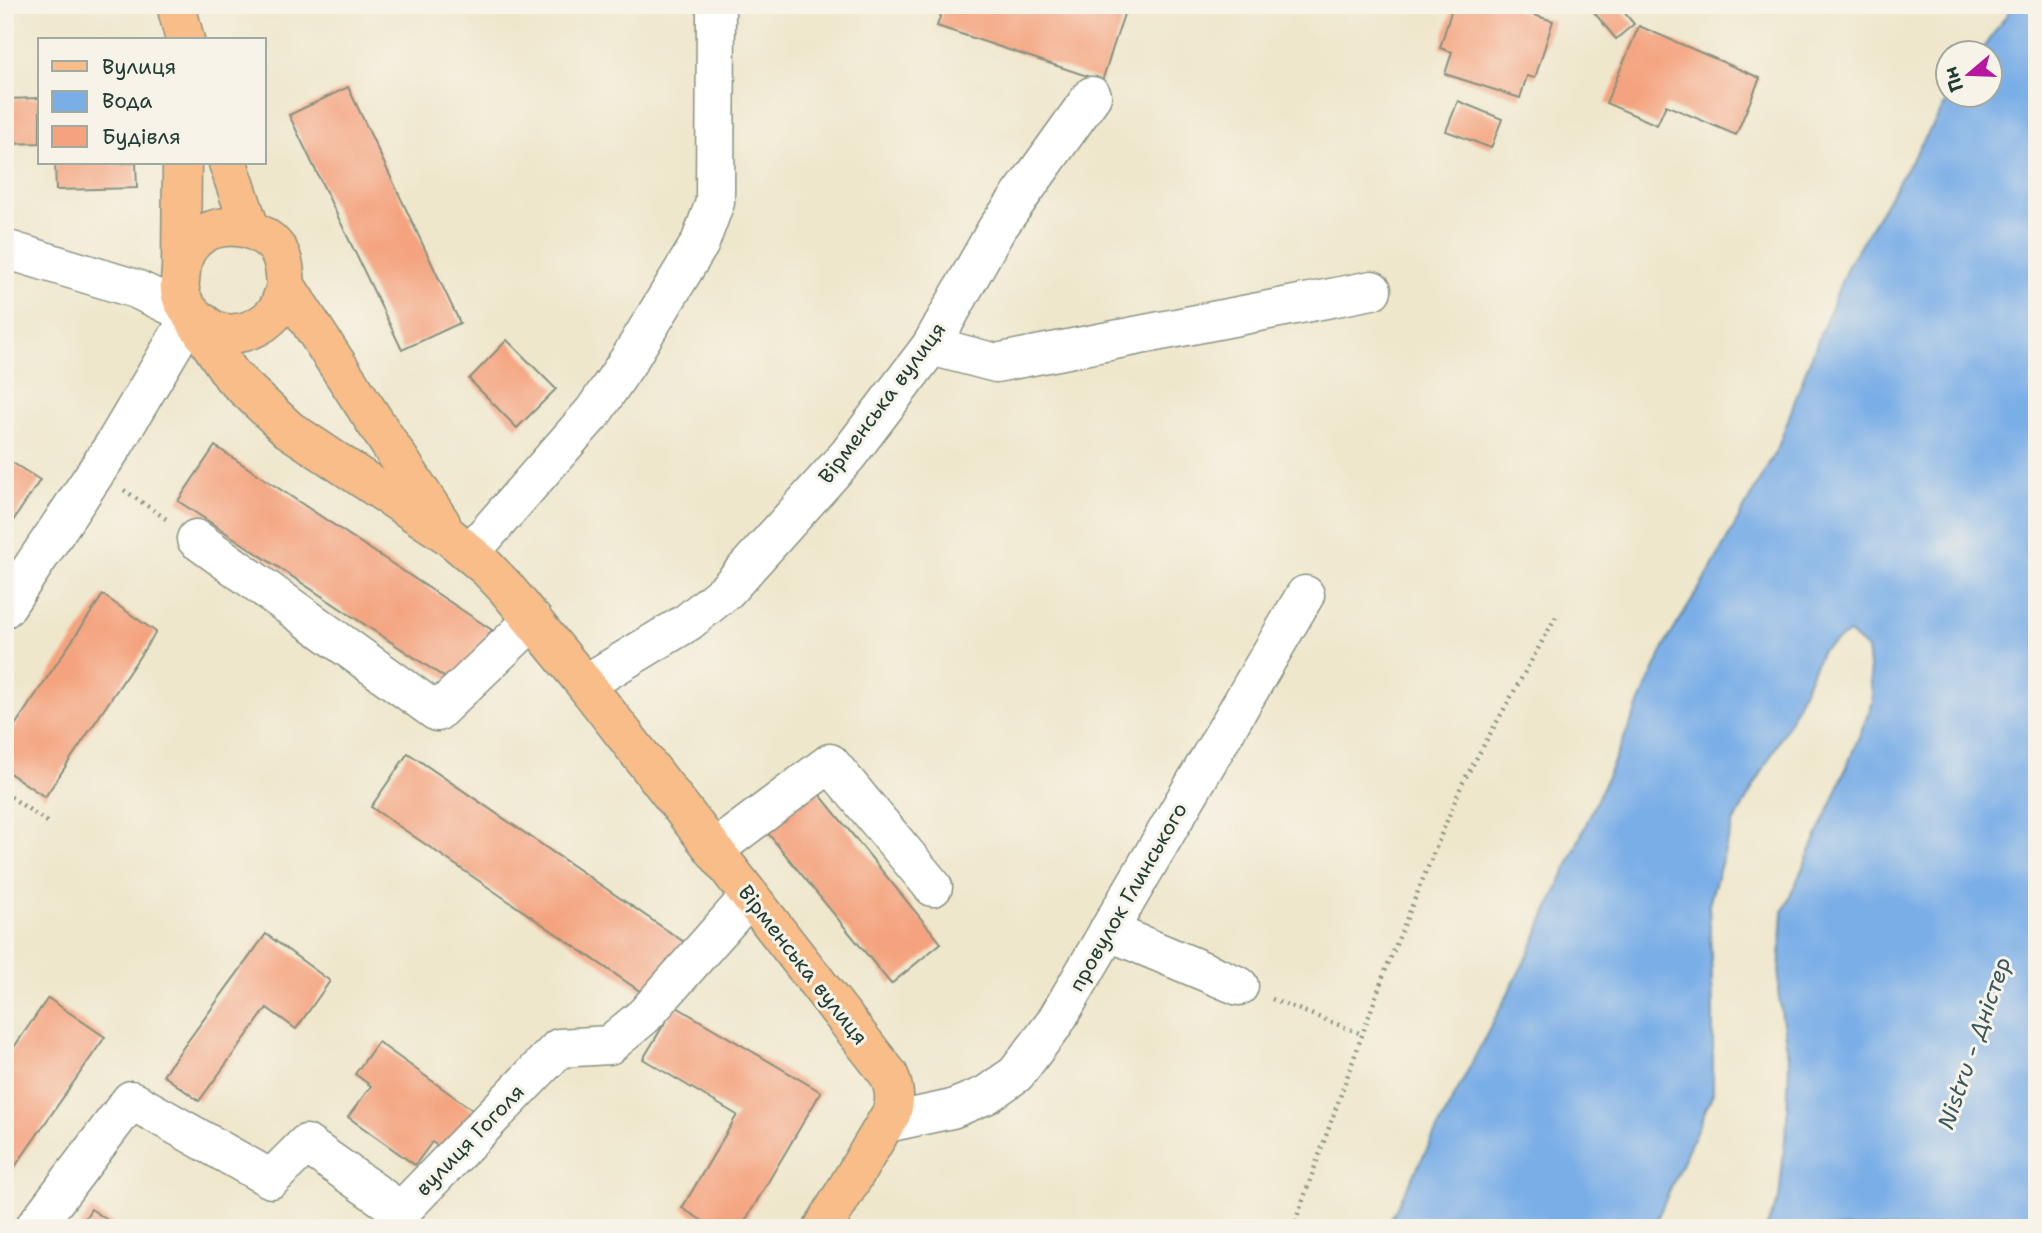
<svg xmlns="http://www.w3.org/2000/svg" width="2042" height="1233" viewBox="0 0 2042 1233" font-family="'Shantell Sans',sans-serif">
<rect width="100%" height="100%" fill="#f7f3e8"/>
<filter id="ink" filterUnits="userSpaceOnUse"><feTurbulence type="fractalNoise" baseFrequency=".0143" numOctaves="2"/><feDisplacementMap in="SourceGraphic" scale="14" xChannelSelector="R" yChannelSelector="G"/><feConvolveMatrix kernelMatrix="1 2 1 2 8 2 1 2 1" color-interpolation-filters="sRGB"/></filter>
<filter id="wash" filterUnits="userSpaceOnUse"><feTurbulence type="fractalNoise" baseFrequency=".00686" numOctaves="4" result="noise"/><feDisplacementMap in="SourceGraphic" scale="28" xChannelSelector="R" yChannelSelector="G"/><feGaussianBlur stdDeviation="1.57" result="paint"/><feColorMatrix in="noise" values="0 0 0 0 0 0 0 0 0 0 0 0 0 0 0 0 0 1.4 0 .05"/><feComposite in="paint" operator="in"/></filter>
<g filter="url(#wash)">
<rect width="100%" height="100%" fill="#efe7cc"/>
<polygon fill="#7aaee7" stroke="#4c768e" stroke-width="2" points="2014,5 2037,5 2037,1228 1766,1228 1779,1199 1787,1120 1789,1062 1778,991 1783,912 1831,805 1873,702 1867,649 1849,633 1822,650 1787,727 1733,824 1709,904 1713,1008 1713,1093 1653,1228 1386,1228 1529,953 1667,641 1708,574 1778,447 1806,370 1848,265 1951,95 1990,94 1990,52 1980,52"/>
<g id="blocks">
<g fill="#f4a37e">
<polygon points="944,5 1127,5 1102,81 937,26"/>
<polygon points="1453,5 1502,5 1553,21 1535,78 1527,76 1520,98 1445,74 1452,52 1440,48"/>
<polygon points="1588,5 1618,5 1634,24 1616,39"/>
<polygon points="1639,26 1760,78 1736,135 1666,105 1657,125 1606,103"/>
<polygon points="348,87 460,323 402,350 289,115"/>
<polygon points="40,98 40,143 5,144 5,99"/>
<polygon points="1458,101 1502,119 1491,148 1446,131"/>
<polygon points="55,163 136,163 137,188 56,190"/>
<polygon points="507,340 556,389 517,428 469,379"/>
<polygon points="215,446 492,630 456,685 178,501"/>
<polygon points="5,458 40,480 5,533"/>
<polygon points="103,595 156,632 45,797 5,770 5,740"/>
<polygon points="408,753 687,944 650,998 371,807"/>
<polygon points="816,790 941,943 891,984 766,831"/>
<polygon points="266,934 330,981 296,1029 267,1008 199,1101 163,1075"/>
<polygon points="48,998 105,1037 5,1181 5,1060"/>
<polygon points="675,1006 821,1092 741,1228 714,1228 682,1208 737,1115 643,1059"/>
<polygon points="378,1042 474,1111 445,1151 432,1142 415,1165 348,1117 371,1086 355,1074"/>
<polygon points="91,1209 119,1228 79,1228"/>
</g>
</g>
</g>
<g filter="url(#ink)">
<use href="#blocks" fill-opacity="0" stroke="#879280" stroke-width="2"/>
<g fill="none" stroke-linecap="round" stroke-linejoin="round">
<g stroke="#879280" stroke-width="41">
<g id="minor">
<polyline points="5,249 136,289 191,315 114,445 5,608"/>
<polyline points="931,346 996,363 1372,290"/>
<polyline points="196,539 437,712 533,620"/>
<polyline points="470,553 594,411 628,361 700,243 715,202 716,5"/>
<polyline points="585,684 688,622 727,590 848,455 931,346 996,230 1092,96"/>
<polyline points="714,850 830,763 933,887"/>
<polyline points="1108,931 1239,986"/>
<polyline points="887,1123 952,1109 986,1095 1016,1074 1054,1024 1305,595"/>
<polyline points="34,1228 131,1100 271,1179 306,1144 401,1211 559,1048 609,1045 644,1016 750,896"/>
</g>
</g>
<g stroke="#879280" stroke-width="41">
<g id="major">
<polyline points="176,5 185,40"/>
<polyline points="228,163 250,228"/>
<polyline points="181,263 182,163"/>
<path d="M286,286C283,294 281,304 276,311C262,329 236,339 214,330C209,328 205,324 201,321C187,312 178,297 180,281C181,270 181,260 187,250C207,218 257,220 278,250C285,261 285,274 286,286L441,523"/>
<path d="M191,315L232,376L288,429L449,536L487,568L506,588L585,684L889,1075C894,1088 896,1098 892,1112L823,1228"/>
</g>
</g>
<g stroke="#879280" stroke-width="4.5" stroke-dasharray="2 5" stroke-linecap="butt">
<polyline points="124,490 169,521"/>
<polyline points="5,793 50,824"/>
<polyline points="1272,999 1362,1034"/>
<polyline points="1293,1228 1384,974 1462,784 1557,615"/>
<polyline points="1720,1228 1722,1223"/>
</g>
<use href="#minor" stroke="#fff" stroke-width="38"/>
<use href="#major" stroke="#f8bd89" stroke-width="38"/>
</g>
</g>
<g text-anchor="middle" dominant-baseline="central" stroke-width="6" stroke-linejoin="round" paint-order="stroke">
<g font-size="21" fill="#1f3d34" stroke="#f7f3e8">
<text transform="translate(882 403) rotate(-53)">Вірменська вулиця</text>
<text transform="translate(1128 897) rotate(-60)">провулок Глинського</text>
<text transform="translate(803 965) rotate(52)">Вірменська вулиця</text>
<text transform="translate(470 1140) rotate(-46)">вулиця Гоголя</text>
</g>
<g font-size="23" font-style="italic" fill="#365961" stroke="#f7f3e8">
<text transform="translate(1974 1043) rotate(-71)">Nistru - Дністер</text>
</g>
</g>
<rect width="2042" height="1233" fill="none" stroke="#f7f3e8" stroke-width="28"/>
<rect x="38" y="38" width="228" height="126" fill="#f7f3e8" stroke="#a1aaa0" stroke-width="2"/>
<rect x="52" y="61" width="35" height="10" fill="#f8bd89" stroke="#a1aaa0" stroke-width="2"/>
<text x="102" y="74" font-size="21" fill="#1f3d34">Вулиця</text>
<rect x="52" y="91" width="35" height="21" fill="#7aaee7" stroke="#a1aaa0" stroke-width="2"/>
<text x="102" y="108" font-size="21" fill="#1f3d34">Вода</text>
<rect x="52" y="126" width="35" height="21" fill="#f4a37e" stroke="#a1aaa0" stroke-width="2"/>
<text x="102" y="144" font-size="21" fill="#1f3d34">Будівля</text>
<g transform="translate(1969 74) rotate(251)"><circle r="33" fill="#f7f3e8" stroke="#a1aaa0" stroke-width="2"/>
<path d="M0-5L12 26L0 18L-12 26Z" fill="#b5179e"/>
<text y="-10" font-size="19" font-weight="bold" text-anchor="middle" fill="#1f3d34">Пн</text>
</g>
</svg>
